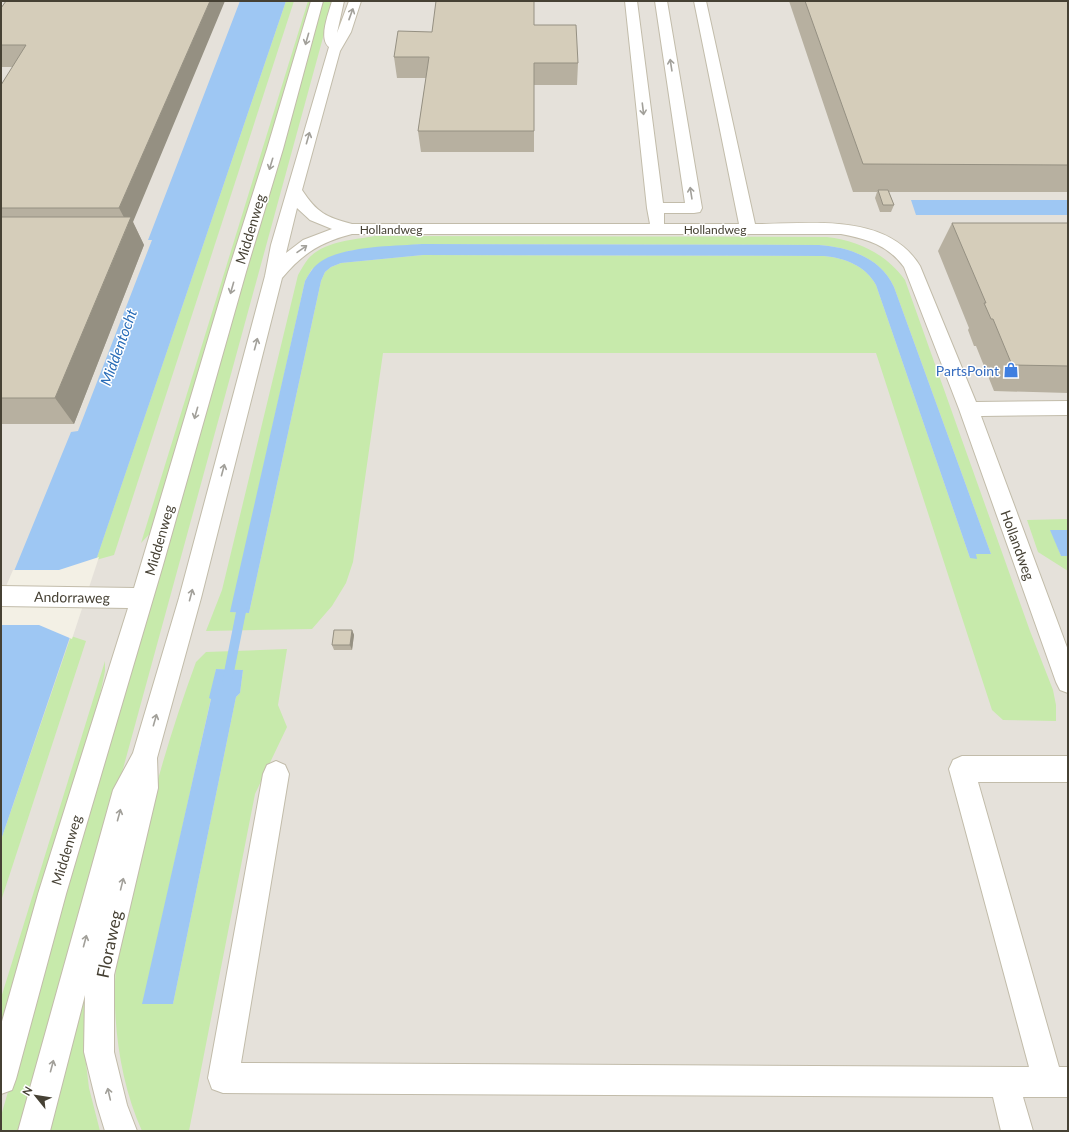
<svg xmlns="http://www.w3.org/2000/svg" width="1069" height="1132" viewBox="0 0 1069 1132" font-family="Lato,sans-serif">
<rect width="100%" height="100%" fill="#f3f0e5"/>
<rect fill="#e5e1da" x="1" y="1" width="1067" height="1130"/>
<g fill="#c7eaab" fill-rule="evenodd">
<polygon points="286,1 294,1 114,555 96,560"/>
<polygon points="308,1 314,1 155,528 141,543"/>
<polygon points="323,1 333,1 24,1131 1,1131 1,1116"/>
<path d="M375,236L827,237C859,241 886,254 905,280L1030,631L1053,690L1056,705V721L1003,720L992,710L876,353H383L353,562L346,583L332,606L312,629L206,631L222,590L298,275C301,270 304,264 308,259C324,241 353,240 375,236ZM422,244L819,245C849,247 881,258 894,287L991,554H976L970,558L876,285C866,266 845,258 824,256L423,255L341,263L331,267L325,272L321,281L249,613L231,612L305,281L312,269L348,251Z"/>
<polygon points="1068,519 1068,530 1051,530 1061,556 1068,556 1068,571 1038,552 1027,520"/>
<polygon points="71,636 86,641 1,901 1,840"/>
<path d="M287,649L278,705L287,727L255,794L189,1131H142C117,1076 109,1001 119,942C124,914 132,886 138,859C153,792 172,727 196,662L206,652ZM216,669L243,670L240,693L236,697L173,1004H143L211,698Z"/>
<polygon points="105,661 105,671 95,719 1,1043 1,998"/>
<polygon points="85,995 84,1047 89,1088 100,1131 46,1131 81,996"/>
</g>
<g fill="#9ec7f3">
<polygon points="240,1 286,1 1,840 1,603 71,432 78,431 152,240 148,240 150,235"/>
<polygon points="911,200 1068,200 1068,215 916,215"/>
<path d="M422,244L819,245C849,247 881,258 894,287L991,554H976L977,559L970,558L876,285C866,266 845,258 824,256L423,255L341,263L331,267L325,272L321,281L249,613L230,612L305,281C309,274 313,267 320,262C342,246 395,246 422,244Z"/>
<polygon points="1050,530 1068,530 1068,556 1061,556"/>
<polygon points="216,669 243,670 240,693 236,697 173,1004 142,1004 211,699 209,698"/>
</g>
<polygon fill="#f3f0e5" points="99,557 72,639 39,625 1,625 1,598 13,570 59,570"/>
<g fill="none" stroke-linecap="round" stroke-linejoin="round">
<polygon fill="#9ec7f3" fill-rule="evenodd" points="243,598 246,599 248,602 232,682 230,685 227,687 224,685 222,682 238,602 240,599"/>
<g stroke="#c2bcaa" stroke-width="2">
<g id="minor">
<polygon points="311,1 323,1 283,149 246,272 163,565 66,894 16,1079 12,1090 1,1094 1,1025 38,894 128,608 1,606 1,586 134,588 228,272 267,149"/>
<path d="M332,1H344L337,33L349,1H361L351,32L340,51L302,190C317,213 326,217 352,224H650L647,208L625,1H637L663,203H685L655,1H667L702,208L700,212L694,213H664V224H739L694,1H706L755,224C810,224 887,212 920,266L976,402L1068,401V415L981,416L1068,650V693L1060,690L1056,682L959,409L904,267C888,245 867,239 841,234H352C321,242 303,253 282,278L201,598L157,758L158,788L114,975V1052L127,1105L137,1131H105L97,1105L84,1052L85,995L50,1131H18L113,790L133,753L179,598L265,276L271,245L329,47C318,38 329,13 332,1ZM297,208L310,220L332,229L303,240L286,253Z"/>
<polygon points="962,756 1068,756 1068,782 978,782 1059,1067 1068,1067 1068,1097 1023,1097 1033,1131 1001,1131 993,1097 223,1093 212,1089 208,1078 263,774 267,765 276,761 285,765 289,774 241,1063 1029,1067 949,769 953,760"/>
</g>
</g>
<use href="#minor" fill="#fff" fill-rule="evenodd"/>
</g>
<g fill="#b7b0a0">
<polygon points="6,1 133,222 144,245 74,424 1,424 1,85 13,67 1,67 1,8"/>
<polygon points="789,1 1068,1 1068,192 889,192 894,205 891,212 880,212 875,198 877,192 853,192"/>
<polygon points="432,32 578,63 577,85 534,85 534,152 421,152 418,131 426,78 397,78 394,57"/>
<polygon points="952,223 1068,223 1068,393 994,391 976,346 974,346 968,330 969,328 938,251"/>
<polygon points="352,630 354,635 352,650 334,650 332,645"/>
</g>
<g fill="#959082">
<polygon points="210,1 225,1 133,222 144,245 74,424 55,398 128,225 119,208"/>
<polygon points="352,630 354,635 352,650 350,645"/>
</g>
<g fill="#d5cdba" stroke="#959082">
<polygon points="6,1 210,1 119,208 1,208 1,85 26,45 1,45 1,8"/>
<polygon points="436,1 534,1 534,25 576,25 578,63 534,63 534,131 418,131 429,57 394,57 398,31 432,32"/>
<polygon points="805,1 1068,1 1068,165 863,164"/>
<polygon points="878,190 888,190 894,205 883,205"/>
<polygon points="1,217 131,217 55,398 1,398"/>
<polygon points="952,223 1068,223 1068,366 1012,365 993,319 991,319 984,303 986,303"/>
<polygon points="334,630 352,630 350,645 332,645"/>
</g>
<defs><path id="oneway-shaft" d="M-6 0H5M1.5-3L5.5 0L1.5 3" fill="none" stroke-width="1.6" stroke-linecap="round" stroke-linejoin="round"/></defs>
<g stroke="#a2a09a">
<use href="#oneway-shaft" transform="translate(351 14) rotate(-70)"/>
<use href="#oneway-shaft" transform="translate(307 39) rotate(106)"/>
<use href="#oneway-shaft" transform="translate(671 65) rotate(-99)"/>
<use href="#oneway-shaft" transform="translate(643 109) rotate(83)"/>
<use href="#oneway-shaft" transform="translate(308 138) rotate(-74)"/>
<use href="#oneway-shaft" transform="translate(271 164) rotate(107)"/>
<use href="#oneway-shaft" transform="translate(691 193) rotate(-99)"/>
<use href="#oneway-shaft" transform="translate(302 249) rotate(-35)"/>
<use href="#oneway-shaft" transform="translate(232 288) rotate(106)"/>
<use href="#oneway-shaft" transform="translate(256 344) rotate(-75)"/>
<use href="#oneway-shaft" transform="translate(196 413) rotate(106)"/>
<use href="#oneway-shaft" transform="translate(223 470) rotate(-75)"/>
<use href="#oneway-shaft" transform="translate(191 595) rotate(-75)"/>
<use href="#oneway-shaft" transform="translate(155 720) rotate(-74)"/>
<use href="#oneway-shaft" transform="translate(119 815) rotate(-75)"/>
<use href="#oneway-shaft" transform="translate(122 884) rotate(-76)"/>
<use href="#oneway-shaft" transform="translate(85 941) rotate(-75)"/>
<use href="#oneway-shaft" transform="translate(52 1066) rotate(-75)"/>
<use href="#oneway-shaft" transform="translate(109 1094) rotate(-103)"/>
</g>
<defs>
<g id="shop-bare" transform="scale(1.2)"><path d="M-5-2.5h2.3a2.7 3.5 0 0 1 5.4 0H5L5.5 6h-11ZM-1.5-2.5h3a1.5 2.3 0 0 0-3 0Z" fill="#3f7fe0" stroke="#fff" stroke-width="2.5" paint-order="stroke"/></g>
</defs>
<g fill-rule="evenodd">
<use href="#shop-bare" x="1011" y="370"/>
</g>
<g text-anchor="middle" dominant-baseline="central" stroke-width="3" stroke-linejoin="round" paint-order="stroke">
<g font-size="12" fill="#464134" stroke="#fff">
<text x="391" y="229">Hollandweg</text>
<text x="715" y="229">Hollandweg</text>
</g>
<g font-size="14" fill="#464134" stroke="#fff">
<text transform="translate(250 229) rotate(-73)">Middenweg</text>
<text transform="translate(159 540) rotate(-74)">Middenweg</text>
<text transform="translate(1018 545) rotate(70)">Hollandweg</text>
<text transform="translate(72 597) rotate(1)">Andorraweg</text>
<text transform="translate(66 850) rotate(-73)">Middenweg</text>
</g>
<g font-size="14" fill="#366cbe" stroke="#fff" text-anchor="end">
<text x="999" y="370">PartsPoint</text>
</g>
<g font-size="15" font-style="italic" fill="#286cb7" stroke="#fff">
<text transform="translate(118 347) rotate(-70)">Middentocht</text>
</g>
<g font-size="17" fill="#464134" stroke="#fff">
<text transform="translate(109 944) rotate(-78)">Floraweg</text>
</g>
</g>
<rect width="1069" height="1132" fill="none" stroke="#464134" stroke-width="4"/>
<g transform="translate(36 1096) rotate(300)" stroke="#ffffff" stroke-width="3" paint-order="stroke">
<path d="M0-3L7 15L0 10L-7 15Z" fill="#464134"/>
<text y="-6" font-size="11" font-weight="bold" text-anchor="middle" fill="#464134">N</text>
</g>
</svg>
